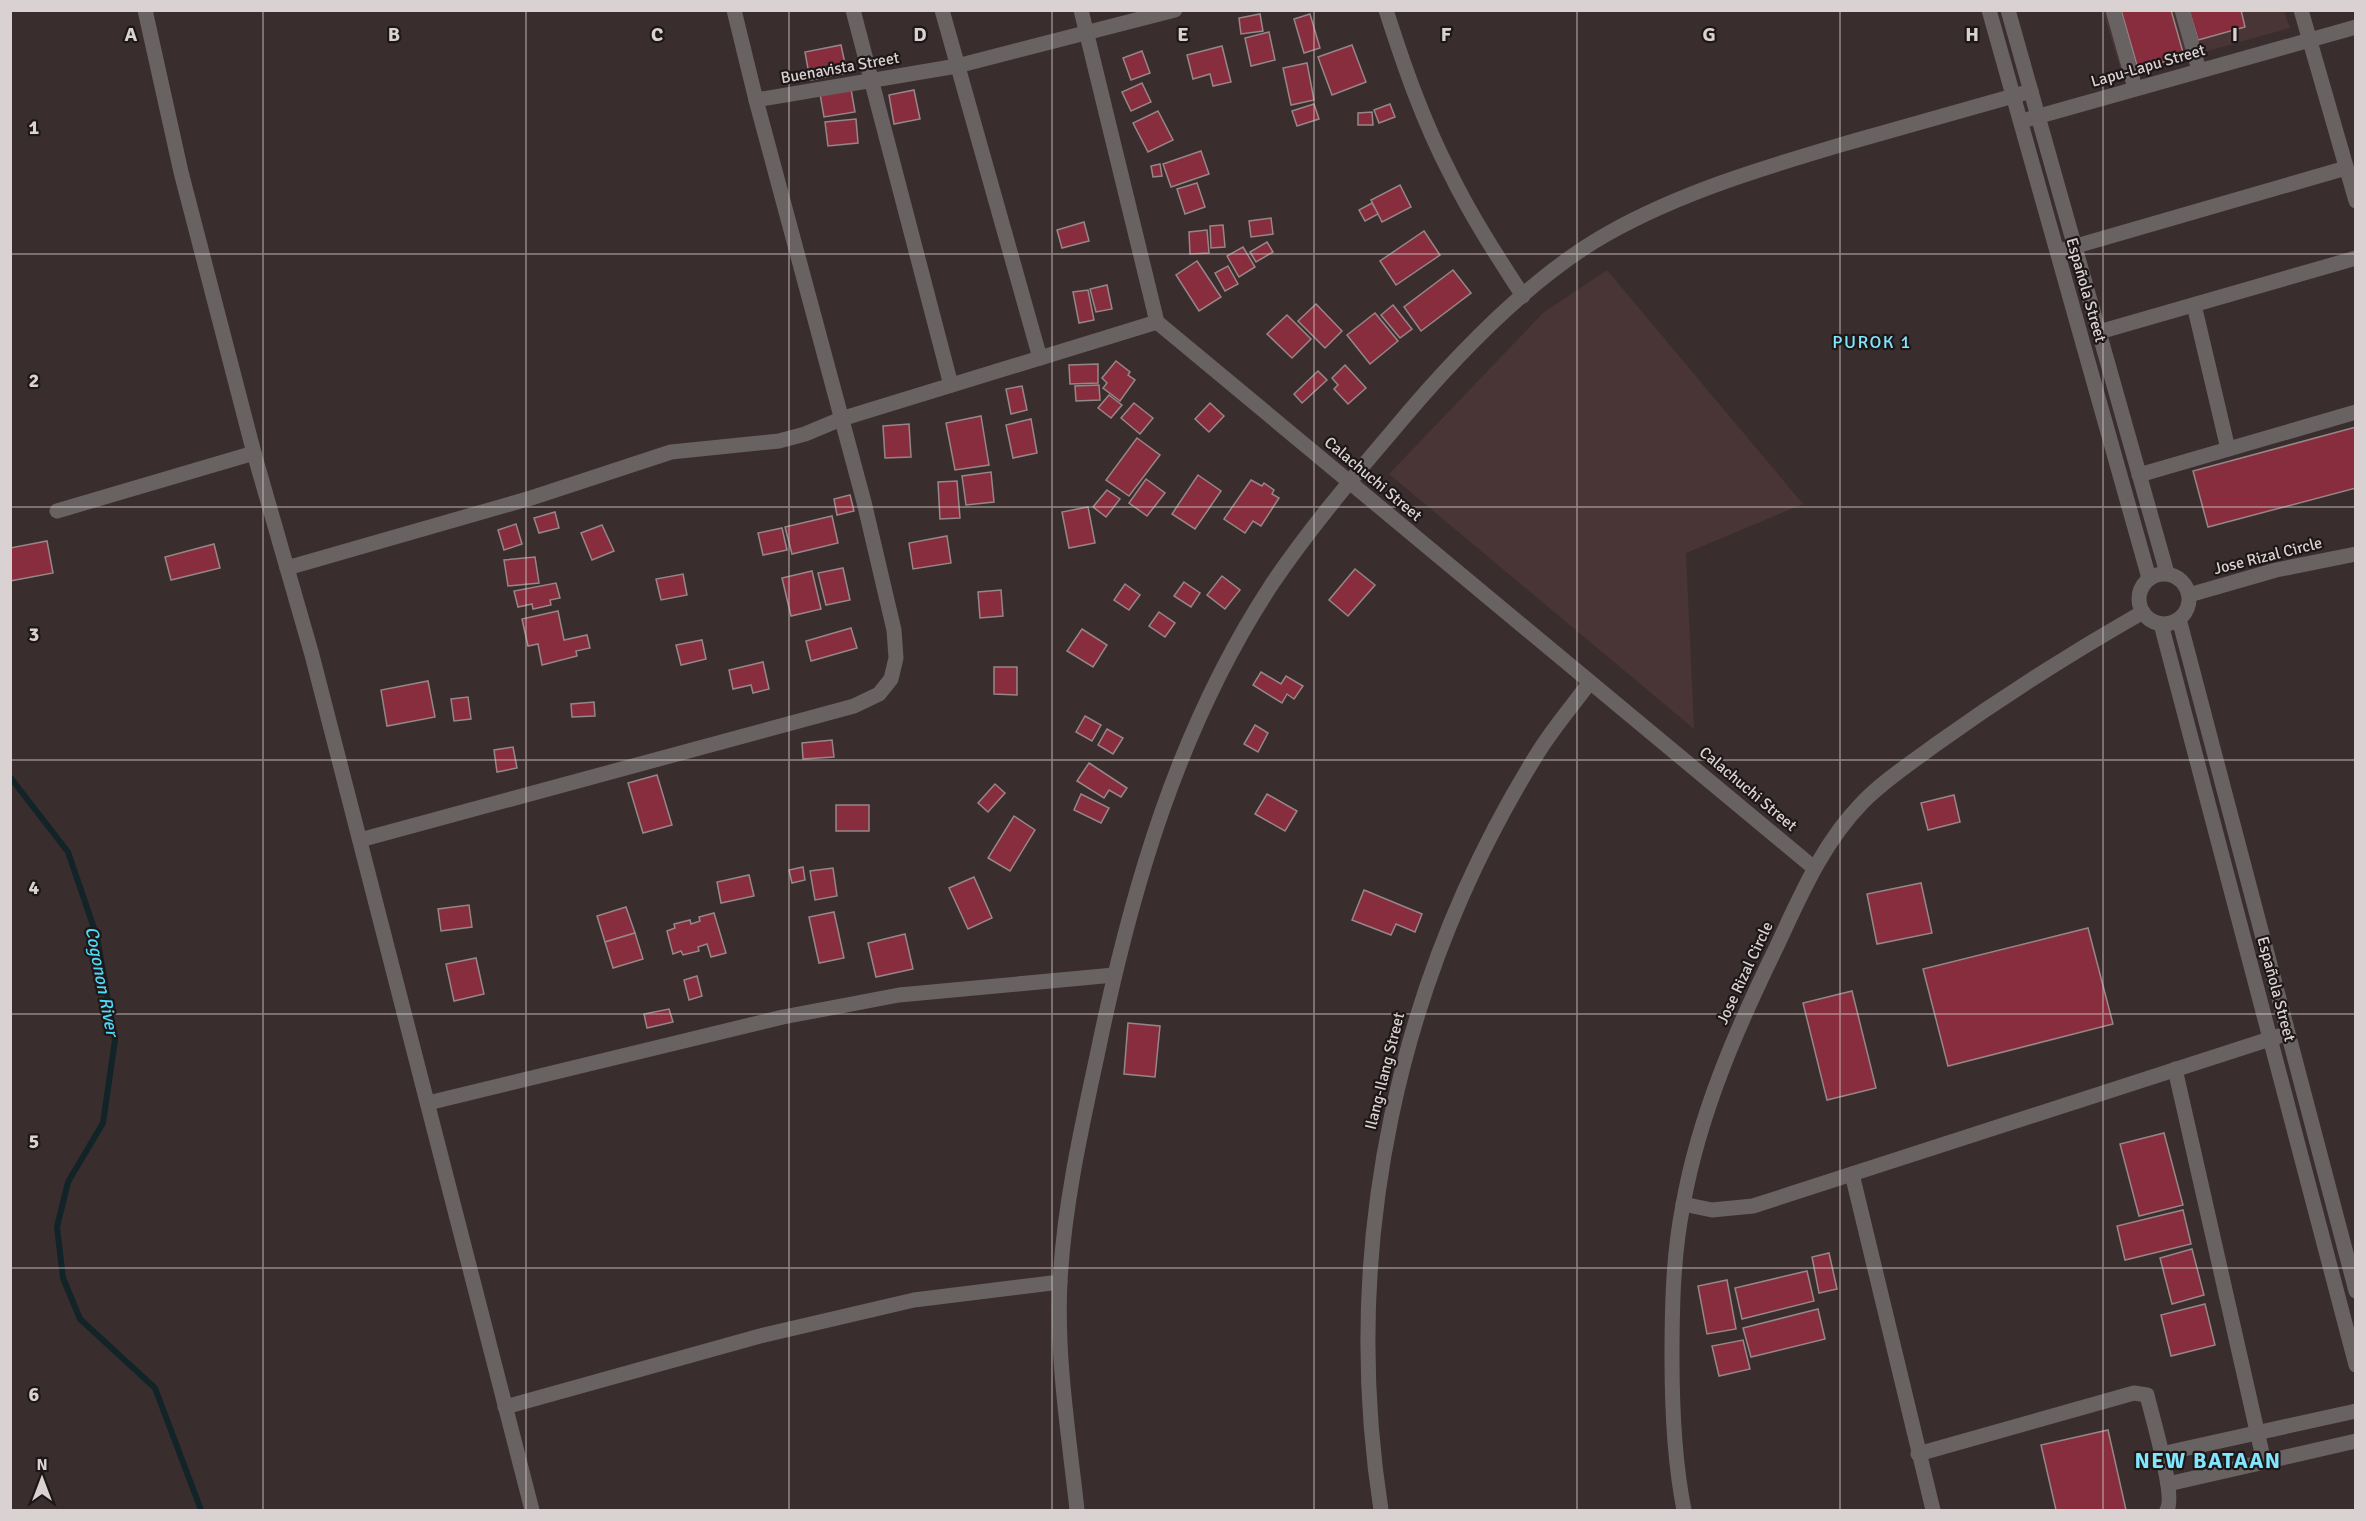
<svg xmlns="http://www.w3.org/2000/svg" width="2366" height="1521" viewBox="0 0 2366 1521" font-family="Signika,sans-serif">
<rect width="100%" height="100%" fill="#3a2d2e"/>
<g fill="#493536">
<polygon points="2103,11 2284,11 2290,28 2122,75"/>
<polygon points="1607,270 1803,504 1686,553 1694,729 1389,474 1543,313"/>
</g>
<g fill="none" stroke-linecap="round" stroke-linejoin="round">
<polyline stroke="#122428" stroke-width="6" points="10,777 68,852 97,937 115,1040 103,1123 68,1182 57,1227 63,1278 80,1319 155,1388 201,1510"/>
</g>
<g fill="#882d3e" stroke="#968687" stroke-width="1.5">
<polygon points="2121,10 2171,10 2184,56 2138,69"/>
<polygon points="2189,10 2241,10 2245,27 2198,40"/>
<polygon points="1260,14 1263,31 1241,34 1239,18"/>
<polygon points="1310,14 1320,48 1304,53 1294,19"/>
<polygon points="1269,32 1275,60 1251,66 1245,38"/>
<polygon points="841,45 847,73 810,80 805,52"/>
<polygon points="1352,45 1366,82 1332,95 1318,57"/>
<polygon points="1222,46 1231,82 1213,86 1210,74 1193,79 1187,55"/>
<polygon points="1142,51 1150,73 1131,80 1123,58"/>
<polygon points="1307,63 1314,100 1291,105 1283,68"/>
<polygon points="1142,83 1151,102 1131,111 1122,92"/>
<polygon points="851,89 855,112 824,117 820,94"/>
<polygon points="914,90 920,119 894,124 889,95"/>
<polygon points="1314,104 1319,119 1297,126 1292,111"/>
<polygon points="1390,104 1395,117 1379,123 1374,110"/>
<polygon points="1158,111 1173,140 1148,152 1133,123"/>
<polygon points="1372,112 1373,125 1358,125 1358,113"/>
<polygon points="856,119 858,143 828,146 825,122"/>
<polygon points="1201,151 1209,174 1171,187 1163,164"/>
<polygon points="1160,164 1162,176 1153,177 1151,166"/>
<polygon points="1197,183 1205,207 1185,214 1177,189"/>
<polygon points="1400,185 1411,207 1382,222 1371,200"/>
<polygon points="1372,203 1378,214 1365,221 1359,210"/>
<polygon points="1271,218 1273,234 1251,237 1249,221"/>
<polygon points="1084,222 1089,241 1062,248 1057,230"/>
<polygon points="1223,225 1225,247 1211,248 1210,226"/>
<polygon points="1207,230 1209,253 1190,254 1189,232"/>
<polygon points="1424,231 1440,255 1396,285 1380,261"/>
<polygon points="1267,242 1273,252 1256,262 1250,252"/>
<polygon points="1243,247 1255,267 1239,277 1227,256"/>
<polygon points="1197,261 1221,297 1199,311 1176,275"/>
<polygon points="1228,266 1238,284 1225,291 1215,273"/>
<polygon points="1453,270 1471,293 1421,331 1404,307"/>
<polygon points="1107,285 1112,309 1096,312 1090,289"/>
<polygon points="1088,290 1094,320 1079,323 1073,292"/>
<polygon points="1316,304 1342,331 1325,348 1298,321"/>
<polygon points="1393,305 1412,329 1400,338 1381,315"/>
<polygon points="1375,313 1398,341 1370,364 1347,335"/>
<polygon points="1287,315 1311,339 1292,358 1267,334"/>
<polygon points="1116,361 1130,372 1128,375 1135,380 1120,401 1103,388 1107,383 1102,378"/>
<polygon points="1098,364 1098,383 1070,384 1069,365"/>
<polygon points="1345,365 1366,388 1348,404 1334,389 1338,385 1332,378"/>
<polygon points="1318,371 1327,380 1302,403 1294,394"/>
<polygon points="1099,385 1100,400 1076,401 1075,386"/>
<polygon points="1022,386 1027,410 1011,414 1006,389"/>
<polygon points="1109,395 1122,405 1111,418 1098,408"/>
<polygon points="1134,403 1153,418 1140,434 1121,418"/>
<polygon points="1210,403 1224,416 1209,432 1195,419"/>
<polygon points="981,416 989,465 955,470 946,423"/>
<polygon points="1031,419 1037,453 1013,458 1006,425"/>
<polygon points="909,424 911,457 885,458 883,426"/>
<polygon points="2356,427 2356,488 2208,527 2193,471"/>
<polygon points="1137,438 1160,455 1129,496 1106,480"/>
<polygon points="991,472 994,502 966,505 962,476"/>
<polygon points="1198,475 1221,491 1195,529 1172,514"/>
<polygon points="1146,479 1165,493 1147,516 1129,503"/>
<polygon points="1251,480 1262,486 1264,483 1274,490 1272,494 1279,498 1261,526 1253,521 1245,533 1224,519"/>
<polygon points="957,481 960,518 940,519 938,482"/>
<polygon points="1107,490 1120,499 1106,517 1093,507"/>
<polygon points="850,495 854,511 837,515 834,499"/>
<polygon points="1088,507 1095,543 1069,548 1062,512"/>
<polygon points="555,512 559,528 539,533 534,518"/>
<polygon points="832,516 838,543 792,554 785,527"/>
<polygon points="516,524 522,544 504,550 498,530"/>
<polygon points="602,525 614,551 592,560 581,533"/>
<polygon points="782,528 787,550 763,555 758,533"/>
<polygon points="947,536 951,563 913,569 909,543"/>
<polygon points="47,541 53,573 10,581 10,548"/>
<polygon points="214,544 220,568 171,580 165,557"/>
<polygon points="535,557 539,583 508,586 504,560"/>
<polygon points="843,568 850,600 826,605 818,573"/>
<polygon points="1355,569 1375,585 1348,616 1329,600"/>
<polygon points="812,571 821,609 791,616 782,578"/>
<polygon points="683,574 687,595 661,600 656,579"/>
<polygon points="1222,576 1240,590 1225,609 1207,595"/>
<polygon points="1184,582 1200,593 1191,607 1174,596"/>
<polygon points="556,583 560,598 550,600 551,605 533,609 532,604 518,607 514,591"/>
<polygon points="1125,584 1140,595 1129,610 1114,600"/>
<polygon points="1001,590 1003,616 980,618 978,592"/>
<polygon points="558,611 564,640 587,635 590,648 576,651 577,656 542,665 538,644 528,646 522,619"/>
<polygon points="1159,612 1175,623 1165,637 1149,626"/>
<polygon points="851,628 857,648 811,661 806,641"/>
<polygon points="1082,629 1107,645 1093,667 1067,651"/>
<polygon points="702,640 706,659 681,665 676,645"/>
<polygon points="763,662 769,689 753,693 751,685 733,689 729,670"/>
<polygon points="994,667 1017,667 1017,695 994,694"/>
<polygon points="1261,672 1281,684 1286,676 1303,686 1294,699 1287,694 1282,703 1253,685"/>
<polygon points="428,681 435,717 387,726 381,690"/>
<polygon points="468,697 471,719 454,721 451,699"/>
<polygon points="594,702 595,716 572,717 571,704"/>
<polygon points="1085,716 1101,725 1092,741 1076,732"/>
<polygon points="1255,725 1268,733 1258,752 1244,744"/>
<polygon points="1107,729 1123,738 1113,754 1098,745"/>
<polygon points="832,740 834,757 803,759 802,743"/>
<polygon points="513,747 517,768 497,772 494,750"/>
<polygon points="1089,763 1127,788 1121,797 1109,790 1104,798 1077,781"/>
<polygon points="657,775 672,825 643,833 628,783"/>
<polygon points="995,784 1005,793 988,812 978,803"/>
<polygon points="1081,794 1109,808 1101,823 1074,810"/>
<polygon points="1267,794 1297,811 1285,831 1255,814"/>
<polygon points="1954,795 1960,822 1928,830 1921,803"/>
<rect x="836" y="805" width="33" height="26"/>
<polygon points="1014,816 1035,830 1010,871 988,858"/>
<polygon points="803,867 805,880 792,883 789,870"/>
<polygon points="833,868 837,896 815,900 810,871"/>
<polygon points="749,875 754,896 721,903 717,882"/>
<polygon points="974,877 992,918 968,929 949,888"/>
<polygon points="1921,883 1932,933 1877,944 1867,894"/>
<polygon points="1364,890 1422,914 1415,932 1396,924 1391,935 1352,920"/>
<polygon points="469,905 472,927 441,931 438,909"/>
<polygon points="626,907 635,933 605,942 597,916"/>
<polygon points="834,912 844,958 819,963 809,917"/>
<polygon points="714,913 726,953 711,957 707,944 698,947 699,951 683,955 681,951 673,954 667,931 675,928 674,924 690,920 691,924 700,921 699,917"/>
<polygon points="2088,928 2113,1024 1948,1066 1923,969"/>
<polygon points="635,933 643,959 613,968 605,942"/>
<polygon points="905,934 913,969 876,977 868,943"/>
<polygon points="476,958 484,994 454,1001 446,964"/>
<polygon points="697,976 702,996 689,1000 684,980"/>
<polygon points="1852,991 1876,1088 1827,1100 1803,1003"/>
<polygon points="669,1009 673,1022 647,1028 644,1014"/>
<polygon points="1128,1023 1160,1026 1155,1077 1124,1074"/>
<polygon points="2164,1133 2183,1205 2139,1216 2120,1144"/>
<polygon points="2183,1210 2191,1244 2125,1260 2117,1226"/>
<polygon points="2192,1249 2204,1295 2172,1304 2160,1258"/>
<polygon points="1829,1253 1837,1289 1819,1293 1812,1257"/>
<polygon points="1807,1271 1814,1301 1742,1319 1735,1288"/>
<polygon points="1727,1280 1736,1329 1707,1334 1698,1286"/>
<polygon points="2205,1304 2215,1345 2171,1356 2161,1315"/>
<polygon points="1818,1309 1825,1339 1751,1357 1743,1328"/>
<polygon points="1743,1340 1750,1369 1719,1376 1712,1346"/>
<polygon points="2108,1430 2126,1510 2056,1510 2041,1445"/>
</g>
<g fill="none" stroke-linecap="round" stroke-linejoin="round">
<g stroke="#696262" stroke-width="15">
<polyline points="145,10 181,172 254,453 312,655 532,1510"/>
<polyline points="853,10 951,385"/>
<polyline points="942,10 1040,358"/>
<polyline points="1081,10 1157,322 1814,868"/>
<path d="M1386,10C1404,66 1423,121 1450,173C1471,216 1497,256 1523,296"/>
<polyline points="1989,10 2149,578"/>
<polyline points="2008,10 2167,573"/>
<polyline points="2113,10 2135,88"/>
<polyline points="2182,10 2199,70"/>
<polyline points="2301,10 2356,201"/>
<polyline points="756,100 957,66 1175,10"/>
<polyline points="2029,119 2356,27"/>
<polyline points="2066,249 2346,168"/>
<polyline points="2194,305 2228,449"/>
<polyline points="2099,332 2356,258"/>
<polyline points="2139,475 2356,412"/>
<polyline points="57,511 254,453"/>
<polyline points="287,568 531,498 671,452 779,441 805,434 841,419 1157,322"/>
<circle cx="2164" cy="599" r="25"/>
<polyline points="2189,595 2276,570 2356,554"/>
<polyline points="2179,619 2356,1291"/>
<polyline points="2161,624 2356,1365"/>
<polyline points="360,840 854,706 879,694 891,679 896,658 894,630 864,502 756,100 734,10"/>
<polyline points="2175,1069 2264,1462"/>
<polyline points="428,1103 783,1017 899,995 1114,975"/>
<polyline points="1852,1174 1933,1510"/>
<polyline points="1683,1204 1712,1210 1753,1206 2279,1036"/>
<polyline points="505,1407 760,1336 914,1300 1060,1282"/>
<path d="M1918,1454L2134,1393L2147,1395C2152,1417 2176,1495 2167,1510"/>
<polyline points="2161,1454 2356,1411"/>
<polyline points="2168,1484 2356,1441"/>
<path d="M1077,1510C1069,1436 1056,1357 1060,1282C1064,1206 1081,1130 1097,1056C1131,890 1178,727 1272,584C1307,532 1349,482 1390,434C1448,364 1527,279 1607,234C1681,192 1766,167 1847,143C1909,126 1970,108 2031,91"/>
<path d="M1381,1510C1340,1246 1397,978 1539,751C1554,727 1573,705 1590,682"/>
<path d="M1684,1510C1674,1460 1672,1409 1672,1358C1672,1307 1673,1255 1683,1205C1699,1115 1736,1030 1776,948C1800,897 1822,844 1862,803C1883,781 1911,763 1935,745C2002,697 2071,653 2143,612"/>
</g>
</g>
<path fill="none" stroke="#dad2d2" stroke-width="1.5" stroke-opacity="0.55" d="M263,10V1510M526,10V1510M789,10V1510M1052,10V1510M1314,10V1510M1577,10V1510M1840,10V1510M2103,10V1510M10,254H2356M10,507H2356M10,760H2356M10,1014H2356M10,1268H2356"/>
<g text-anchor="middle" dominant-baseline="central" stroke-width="4.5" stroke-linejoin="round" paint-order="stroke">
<g font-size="16" fill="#dad2d2" stroke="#1d1718">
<text transform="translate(2148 66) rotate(-16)">Lapu-Lapu Street</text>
<text transform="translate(840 68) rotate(-10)">Buenavista Street</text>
<text transform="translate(2086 290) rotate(74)">Española Street</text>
<text transform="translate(1373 479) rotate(40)">Calachuchi Street</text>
<text transform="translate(2268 556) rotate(-14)">Jose Rizal Circle</text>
<text transform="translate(1748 789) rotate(40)">Calachuchi Street</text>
<text transform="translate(1745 973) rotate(-65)">Jose Rizal Circle</text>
<text transform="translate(2276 989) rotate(75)">Española Street</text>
<text transform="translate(1385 1071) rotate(-76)">Ilang-Ilang Street</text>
</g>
<g font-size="18" letter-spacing="1.5" fill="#81e6fe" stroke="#1d1718">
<text x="1872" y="342">PUROK 1</text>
</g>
<g font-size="18" font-style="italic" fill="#4fd9f7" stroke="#1d1718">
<text transform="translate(102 981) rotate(79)">Cogonon River</text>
</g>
<g font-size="22" font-weight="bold" letter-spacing="1.5" fill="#81e6fe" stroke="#1d1718">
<text x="2208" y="1460">NEW BATAAN</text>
</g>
</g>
<g font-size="20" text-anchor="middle" font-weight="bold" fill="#dad2d2" stroke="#1d1718" stroke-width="4.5" stroke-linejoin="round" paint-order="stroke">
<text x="131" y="41">A</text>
<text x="394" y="41">B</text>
<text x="657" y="41">C</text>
<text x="920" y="41">D</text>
<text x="1183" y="41">E</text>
<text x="1446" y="41">F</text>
<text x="1709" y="41">G</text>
<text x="1972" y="41">H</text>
<text x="2235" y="41">I</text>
<text x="34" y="134">1</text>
<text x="34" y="387">2</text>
<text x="34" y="641">3</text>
<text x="34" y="894">4</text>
<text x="34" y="1148">5</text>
<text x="34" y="1401">6</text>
</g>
<rect width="2366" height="1521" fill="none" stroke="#dad2d2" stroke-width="24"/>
<g transform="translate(42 1479)" stroke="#1d1718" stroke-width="4.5" paint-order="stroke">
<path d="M0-4.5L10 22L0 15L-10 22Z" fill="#dad2d2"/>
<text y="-9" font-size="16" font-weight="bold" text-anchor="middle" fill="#dad2d2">N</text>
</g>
</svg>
